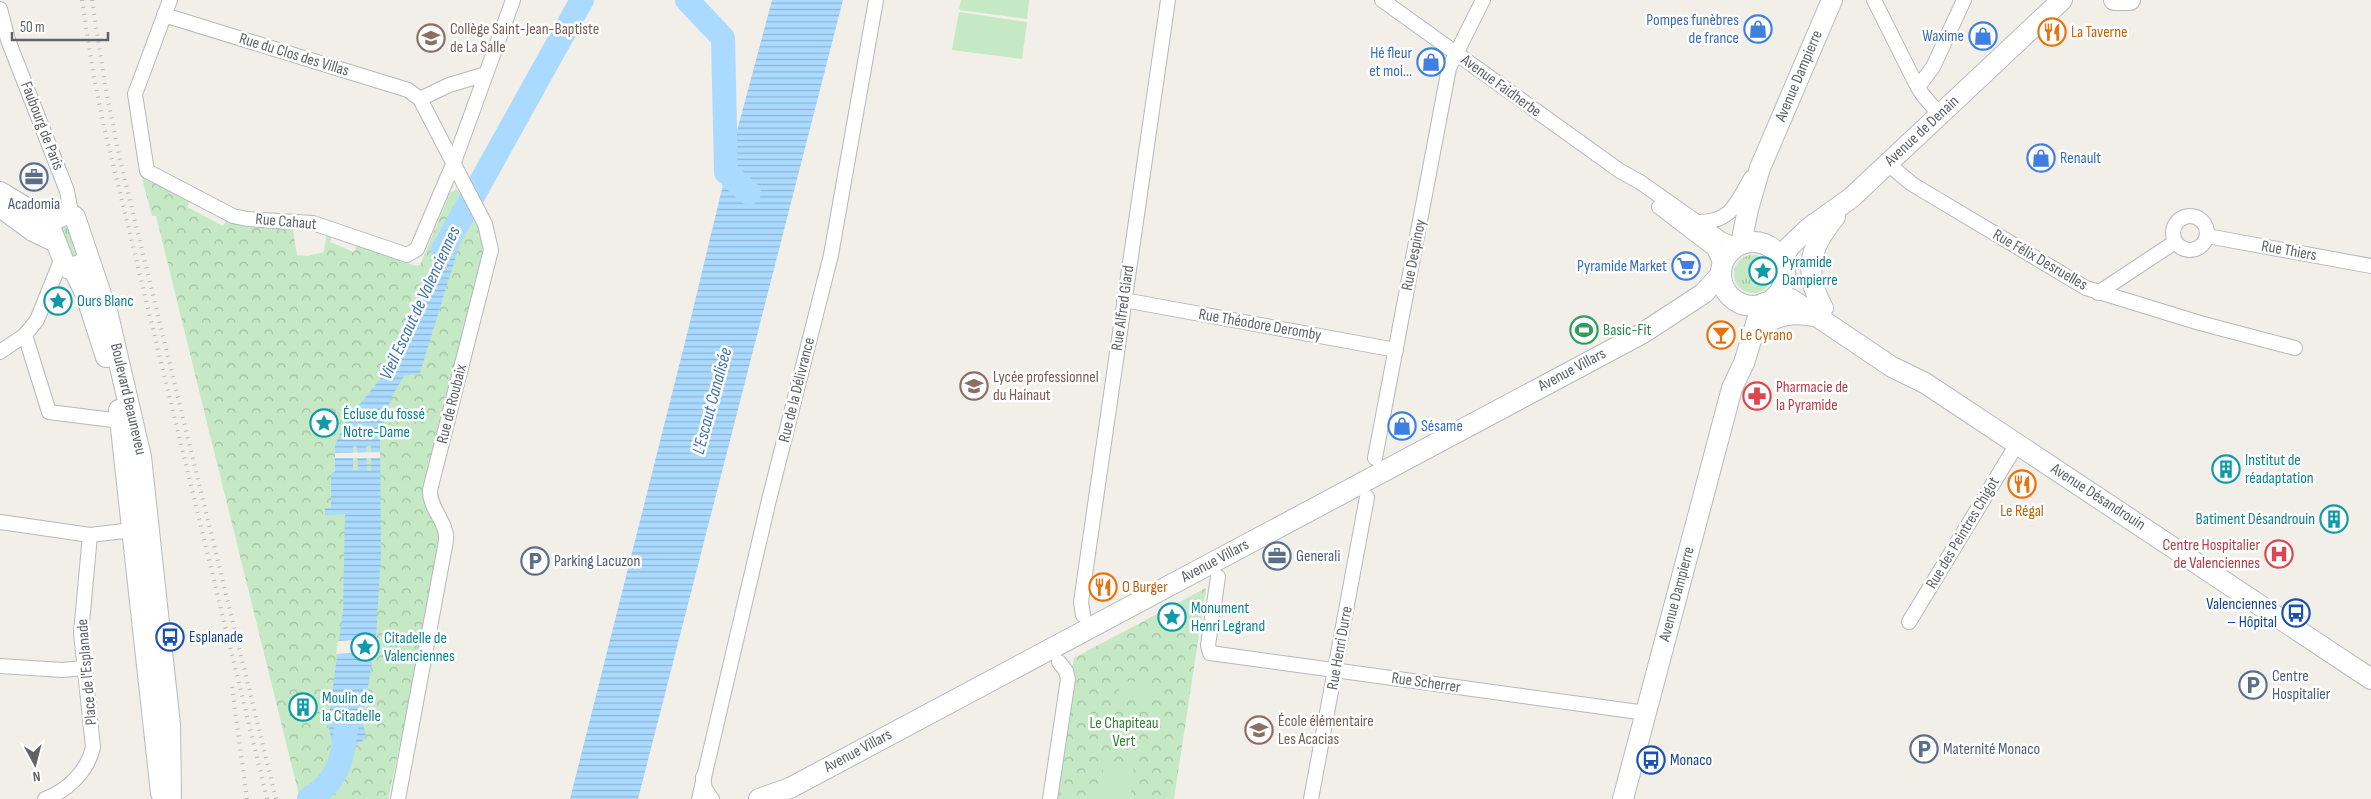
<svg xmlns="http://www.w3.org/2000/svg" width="2371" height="799" viewBox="0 0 2371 799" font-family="'Sofia Sans Condensed',sans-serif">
<defs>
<pattern id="grass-tufts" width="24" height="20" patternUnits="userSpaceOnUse" patternTransform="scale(1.25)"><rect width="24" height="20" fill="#c5e8c5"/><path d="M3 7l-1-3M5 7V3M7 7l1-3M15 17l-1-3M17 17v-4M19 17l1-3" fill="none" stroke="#a3c0a4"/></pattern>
<pattern id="forest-crowns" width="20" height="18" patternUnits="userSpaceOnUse" patternTransform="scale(1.25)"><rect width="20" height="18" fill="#c5e8c5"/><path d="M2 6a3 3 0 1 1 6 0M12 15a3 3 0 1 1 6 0" fill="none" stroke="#a3c0a4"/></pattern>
<pattern id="water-rules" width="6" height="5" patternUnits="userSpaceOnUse" patternTransform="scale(1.25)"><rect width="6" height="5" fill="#aadaff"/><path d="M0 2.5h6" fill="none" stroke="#8eb4d2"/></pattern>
</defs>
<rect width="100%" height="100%" fill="#f1efe8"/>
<g fill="url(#grass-tufts)">
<polygon points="68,224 81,254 73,258 60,228"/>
<circle cx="1753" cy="274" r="19"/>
</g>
<g fill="url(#forest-crowns)">
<path d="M140,171L192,198L187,207L223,226L228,217L292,224L297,255L307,256L324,252L327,230L333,233L330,242L354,252L358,243L415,266L420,265L450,193L457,189C468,210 485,230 482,254L423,495L441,537L422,645L388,799H300L156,216H152Z"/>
<polygon points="1206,588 1174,799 1053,799 1074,658"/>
</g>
<g fill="#c5e8c5">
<polygon points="961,0 1029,0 1027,19 959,10"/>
<polygon points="959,12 1027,22 1022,59 952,50"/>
<polygon points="1120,680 1150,683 1149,697 1119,694"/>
<polygon points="1104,761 1134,764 1130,799 1099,799"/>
</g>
<g fill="url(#water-rules)" fill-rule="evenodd">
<polygon points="772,0 843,0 638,799 570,799 689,326 726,172"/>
<path d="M467,209L469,213L464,220V230L420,373L404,376L391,398L380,437L381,554L376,638L362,723L366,733L365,739L352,747L345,748L341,760L345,762L328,799H300L299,793L326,776L330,761L336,760L339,747L333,745L328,725L343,610L345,514L325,515V508H331V473L335,472V445L346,421L385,373L444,235ZM355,445L357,448L358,470H353V447ZM369,445L371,447V471H367L366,447Z"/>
</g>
<g fill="#f1efe8">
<polygon points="380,452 380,458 335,458 335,453"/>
<polygon points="379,638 376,652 336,654 338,641"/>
</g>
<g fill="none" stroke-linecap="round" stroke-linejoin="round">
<g stroke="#aadaff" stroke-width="24">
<polyline points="687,0 723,38 726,172 749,193"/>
<polyline points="443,250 582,0"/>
<path d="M309,799C341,779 342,758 347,722"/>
</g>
<g stroke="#b5b8bc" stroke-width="16">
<g id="minor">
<polyline points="170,0 135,94 147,171 233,216 247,219 313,223 407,255 417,249 454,162 513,0"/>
<polyline points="1382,0 1620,171 1640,182 1721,239 1737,246"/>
<polyline points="1874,0 1915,82 1922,94 1940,115"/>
<polyline points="0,9 8,40 67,191 71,213"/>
<polyline points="164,15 408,90 420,99"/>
<polyline points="1918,87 1933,67 1964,0"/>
<polyline points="1888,164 1912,184 2086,288 2200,323 2295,348"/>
<polyline points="1659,207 1714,249 1722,266"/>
<circle cx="2190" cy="233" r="17"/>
<path d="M1696,222C1731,223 1736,204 1751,178"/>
<polyline points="2207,236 2371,266"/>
<polyline points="2098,293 2175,242"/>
<polyline points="1124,300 1396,350"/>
<polyline points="25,335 49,412 121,421"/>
<polyline points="0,352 25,335 37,320 62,258"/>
<polyline points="1375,458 1449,68 1483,0"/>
<polyline points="0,522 90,535 133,530 140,532"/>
<polyline points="1218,577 1208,645 1210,653 1646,713"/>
<polyline points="1083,615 1081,602 1168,0"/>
<polyline points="1909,622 2017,444"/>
<polyline points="0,666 62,670 85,668"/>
<polyline points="703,777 705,789 712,799"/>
<path d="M45,799C67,791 88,771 93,747L81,633L90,535"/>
<path d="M398,799L446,541C448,522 429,509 430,490L491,250L485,224L420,99L449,85L486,74"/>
<polyline points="699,799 768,504 831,255 876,0"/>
<polyline points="1050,799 1068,679 1066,671 1059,662"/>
<polyline points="1311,799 1367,497"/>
</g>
</g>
<g stroke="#b6babf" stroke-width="22">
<g id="secondary">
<polyline points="2114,0 2130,0"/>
<polyline points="0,192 33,212 57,217"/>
<polyline points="0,207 33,231 56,242"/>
<circle cx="1753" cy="274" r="32"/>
<polyline points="1741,244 1748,209 1760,168 1832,0"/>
<polyline points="89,261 70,269 66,267 50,227 53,220 69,213 75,217 108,315 141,457 170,725 171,799"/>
<polyline points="1782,261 1789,247 1809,228 1851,198 2062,0"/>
<polyline points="73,268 86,295 106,357"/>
<polyline points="1776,296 1791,299 1892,367 1925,383 2371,679"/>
<path d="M1823,308C1803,272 1809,248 1835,217"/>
<path d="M1752,338C1766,317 1789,311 1814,316"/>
<polyline points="119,410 161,793"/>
<polyline points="759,799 790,788 1643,333 1704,293 1721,274"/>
<polyline points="1623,799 1732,388 1744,363 1759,314 1764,303"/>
</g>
</g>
<use href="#minor" stroke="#fff" stroke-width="14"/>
<use href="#secondary" stroke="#fff" stroke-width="20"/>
<g stroke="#b6b7b8" stroke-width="4" stroke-dasharray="1 6" stroke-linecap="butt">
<polyline points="82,0 93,72 104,127 267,799"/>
<polyline points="92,0 105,85 120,160 276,799"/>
<polyline points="232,687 247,799"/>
</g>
</g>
<defs>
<g id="shop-ring" transform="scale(1.4375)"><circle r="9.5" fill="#fff" stroke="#3f7fe0" stroke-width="1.5"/><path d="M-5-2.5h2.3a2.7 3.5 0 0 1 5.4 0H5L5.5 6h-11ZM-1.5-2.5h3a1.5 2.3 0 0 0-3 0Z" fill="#3f7fe0"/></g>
<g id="restaurant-ring" transform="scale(1.4375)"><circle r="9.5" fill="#fff" stroke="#e8710a" stroke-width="1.5"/><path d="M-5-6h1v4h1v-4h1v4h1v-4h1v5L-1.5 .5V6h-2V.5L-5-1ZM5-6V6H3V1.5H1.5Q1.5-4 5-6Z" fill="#e8710a"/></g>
<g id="school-ring" transform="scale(1.4375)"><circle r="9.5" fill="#fff" stroke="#8d6e63" stroke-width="1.5"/><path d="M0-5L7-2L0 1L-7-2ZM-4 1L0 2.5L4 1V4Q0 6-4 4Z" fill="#8d6e63"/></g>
<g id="office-ring" transform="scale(1.4375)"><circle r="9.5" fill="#fff" stroke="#5c6f8a" stroke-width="1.5"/><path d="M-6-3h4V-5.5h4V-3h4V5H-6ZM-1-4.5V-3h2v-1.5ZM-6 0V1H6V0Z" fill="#5c6f8a"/></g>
<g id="supermarket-ring" transform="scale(1.4375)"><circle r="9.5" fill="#fff" stroke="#3f7fe0" stroke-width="1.5"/><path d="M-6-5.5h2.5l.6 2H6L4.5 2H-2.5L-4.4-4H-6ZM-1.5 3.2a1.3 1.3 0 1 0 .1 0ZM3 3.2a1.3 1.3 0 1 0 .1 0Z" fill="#3f7fe0"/></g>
<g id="sight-ring" transform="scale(1.4375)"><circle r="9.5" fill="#fff" stroke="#0f9aa8" stroke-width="1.5"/><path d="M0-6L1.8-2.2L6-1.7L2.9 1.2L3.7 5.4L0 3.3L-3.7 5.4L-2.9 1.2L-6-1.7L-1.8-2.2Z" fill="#0f9aa8"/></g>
<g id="stadium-ring" transform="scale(1.4375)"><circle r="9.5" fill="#fff" stroke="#2e9e5b" stroke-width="1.5"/><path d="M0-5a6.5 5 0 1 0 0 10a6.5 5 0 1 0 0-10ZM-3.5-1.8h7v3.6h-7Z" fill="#2e9e5b"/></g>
<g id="bar-ring" transform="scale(1.4375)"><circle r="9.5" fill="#fff" stroke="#e8710a" stroke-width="1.5"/><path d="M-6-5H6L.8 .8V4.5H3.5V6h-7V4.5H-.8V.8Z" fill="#e8710a"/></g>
<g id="pharmacy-ring" transform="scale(1.4375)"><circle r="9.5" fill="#fff" stroke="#e0444e" stroke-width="1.5"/><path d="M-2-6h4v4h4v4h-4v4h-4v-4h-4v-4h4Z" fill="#e0444e"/></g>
<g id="building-ring" transform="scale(1.4375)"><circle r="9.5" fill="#fff" stroke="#0f9aa8" stroke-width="1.5"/><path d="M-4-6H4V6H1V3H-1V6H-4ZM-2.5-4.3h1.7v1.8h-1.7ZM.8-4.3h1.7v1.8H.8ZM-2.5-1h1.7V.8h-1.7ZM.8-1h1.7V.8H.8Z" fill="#0f9aa8"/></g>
<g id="hospital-ring" transform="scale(1.4375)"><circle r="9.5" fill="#fff" stroke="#e0444e" stroke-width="1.5"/><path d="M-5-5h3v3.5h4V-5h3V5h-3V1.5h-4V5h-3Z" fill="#e0444e"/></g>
<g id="parking-ring" transform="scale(1.4375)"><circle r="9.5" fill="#fff" stroke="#5c6f8a" stroke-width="1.5"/><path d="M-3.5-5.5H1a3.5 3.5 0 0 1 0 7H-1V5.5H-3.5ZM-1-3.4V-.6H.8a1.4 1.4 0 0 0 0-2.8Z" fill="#5c6f8a"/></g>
<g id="bus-ring" transform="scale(1.4375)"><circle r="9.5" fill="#fff" stroke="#1a4fb4" stroke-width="1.5"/><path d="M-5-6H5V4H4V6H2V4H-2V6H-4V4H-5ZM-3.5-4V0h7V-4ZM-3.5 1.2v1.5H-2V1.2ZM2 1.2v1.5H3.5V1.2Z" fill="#1a4fb4"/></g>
</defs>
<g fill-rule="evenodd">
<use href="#shop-ring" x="1758" y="29"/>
<use href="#restaurant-ring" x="2052" y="32"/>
<use href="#shop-ring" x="1983" y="36"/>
<use href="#school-ring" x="431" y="38"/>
<use href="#shop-ring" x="1431" y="62"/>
<use href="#shop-ring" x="2041" y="158"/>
<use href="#office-ring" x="34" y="177"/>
<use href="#supermarket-ring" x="1686" y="266"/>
<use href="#sight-ring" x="1763" y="271"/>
<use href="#sight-ring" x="58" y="301"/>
<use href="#stadium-ring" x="1584" y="330"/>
<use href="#bar-ring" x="1721" y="335"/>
<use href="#school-ring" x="974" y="386"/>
<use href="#pharmacy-ring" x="1757" y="396"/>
<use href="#sight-ring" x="324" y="423"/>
<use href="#shop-ring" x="1402" y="426"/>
<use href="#building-ring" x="2226" y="469"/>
<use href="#restaurant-ring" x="2022" y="484"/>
<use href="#building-ring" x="2334" y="519"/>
<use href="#hospital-ring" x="2279" y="554"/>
<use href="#office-ring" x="1277" y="556"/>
<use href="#parking-ring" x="535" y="561"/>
<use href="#restaurant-ring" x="1103" y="587"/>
<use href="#bus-ring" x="2296" y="613"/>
<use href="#sight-ring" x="1172" y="617"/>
<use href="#bus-ring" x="170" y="637"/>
<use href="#sight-ring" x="365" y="647"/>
<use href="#parking-ring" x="2253" y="685"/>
<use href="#building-ring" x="303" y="707"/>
<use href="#school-ring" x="1259" y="730"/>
<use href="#parking-ring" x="1924" y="749"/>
<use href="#bus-ring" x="1651" y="760"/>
</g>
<g text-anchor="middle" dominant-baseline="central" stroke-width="5" stroke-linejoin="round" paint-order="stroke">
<g font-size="16" fill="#366cbe" stroke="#fff" text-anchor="end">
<text x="1739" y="20">Pompes funèbres<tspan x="1739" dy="18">de france</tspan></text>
<text x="1964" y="36">Waxime</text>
<text x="1412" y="53">Hé fleur<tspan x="1412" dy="18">et moi...</tspan></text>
<text x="2060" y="158" text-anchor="start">Renault</text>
<text x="1667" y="266">Pyramide Market</text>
<text x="1421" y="426" text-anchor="start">Sésame</text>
</g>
<g font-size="16" fill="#785e54" stroke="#fff" text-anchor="start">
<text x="450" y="29">Collège Saint-Jean-Baptiste<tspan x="450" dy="18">de La Salle</tspan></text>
<text x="993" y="377">Lycée professionnel<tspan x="993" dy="18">du Hainaut</tspan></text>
<text x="1278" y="721">École élémentaire<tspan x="1278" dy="18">Les Acacias</tspan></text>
</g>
<g font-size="16" fill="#c56008" stroke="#fff" text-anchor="start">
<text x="2071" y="32">La Taverne</text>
<text x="1740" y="335">Le Cyrano</text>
<text x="2022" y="511" text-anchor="middle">Le Régal</text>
<text x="1122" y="587">O Burger</text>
</g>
<g font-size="16" fill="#5f6368" stroke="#fff">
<text transform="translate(294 55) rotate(17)">Rue du Clos des Villas</text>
<text transform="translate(1799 76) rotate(-67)">Avenue Dampierre</text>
<text transform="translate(1501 86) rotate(36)">Avenue Faidherbe</text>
<text transform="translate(42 126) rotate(69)">Faubourg de Paris</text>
<text transform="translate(1922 131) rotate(-43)">Avenue de Denain</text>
<text transform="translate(286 222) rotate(5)">Rue Cahaut</text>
<text transform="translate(2289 251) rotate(10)">Rue Thiers</text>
<text transform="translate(1414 255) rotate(-79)">Rue Despinoy</text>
<text transform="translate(2040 260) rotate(30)">Rue Félix Desruelles</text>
<text transform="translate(1123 308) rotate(-82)">Rue Alfred Giard</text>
<text transform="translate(1260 325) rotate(10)">Rue Théodore Deromby</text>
<text transform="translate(1572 370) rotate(-28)">Avenue Villars</text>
<text transform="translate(797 390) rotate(-76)">Rue de la Délivrance</text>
<text transform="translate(128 399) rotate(77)">Boulevard Beauneveu</text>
<text transform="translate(452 404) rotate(-76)">Rue de Roubaix</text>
<text transform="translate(2098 497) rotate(33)">Avenue Désandrouin</text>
<text transform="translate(1963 533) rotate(-59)">Rue des Peintres Chigot</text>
<text transform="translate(1215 561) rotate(-28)">Avenue Villars</text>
<text transform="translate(1677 594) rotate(-75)">Avenue Dampierre</text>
<text transform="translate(1340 648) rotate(-80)">Rue Henri Durre</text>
<text transform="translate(87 672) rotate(-95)">Place de l'Esplanade</text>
<text transform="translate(1426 683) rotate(8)">Rue Scherrer</text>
<text transform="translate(858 751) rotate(-28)">Avenue Villars</text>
</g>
<g font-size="16" fill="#4e5e75" stroke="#fff" text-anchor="start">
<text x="34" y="204" text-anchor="middle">Acadomia</text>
<text x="1296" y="556">Generali</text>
<text x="554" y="561">Parking Lacuzon</text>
<text x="2272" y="676">Centre<tspan x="2272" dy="18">Hospitalier</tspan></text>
<text x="1943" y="749">Maternité Monaco</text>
</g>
<g font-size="16" fill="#0d838f" stroke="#fff" text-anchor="start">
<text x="1782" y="262">Pyramide<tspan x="1782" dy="18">Dampierre</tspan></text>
<text x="77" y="301">Ours Blanc</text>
<text x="343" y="414">Écluse du fossé<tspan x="343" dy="18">Notre-Dame</tspan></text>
<text x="2245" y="460">Institut de<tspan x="2245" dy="18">réadaptation</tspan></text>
<text x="2315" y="519" text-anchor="end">Batiment Désandrouin</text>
<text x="1191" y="608">Monument<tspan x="1191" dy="18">Henri Legrand</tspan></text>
<text x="384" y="638">Citadelle de<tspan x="384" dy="18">Valenciennes</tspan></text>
<text x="322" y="698">Moulin de<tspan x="322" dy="18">la Citadelle</tspan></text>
</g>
<g font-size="16" fill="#27864d" stroke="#fff" text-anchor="start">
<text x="1603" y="330">Basic-Fit</text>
</g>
<g font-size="16" fill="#be3a42" stroke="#fff" text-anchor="start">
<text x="1776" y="387">Pharmacie de<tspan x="1776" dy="18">la Pyramide</tspan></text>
<text x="2260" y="545" text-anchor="end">Centre Hospitalier<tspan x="2260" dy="18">de Valenciennes</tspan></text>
</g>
<g font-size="16" fill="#164399" stroke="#fff" text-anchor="start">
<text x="2277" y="604" text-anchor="end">Valenciennes<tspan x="2277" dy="18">– Hôpital</tspan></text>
<text x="189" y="637">Esplanade</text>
<text x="1670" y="760">Monaco</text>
</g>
<g font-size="16" fill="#348238" stroke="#fff">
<text x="1124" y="723">Le Chapiteau<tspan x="1124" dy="18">Vert</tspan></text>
</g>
<g font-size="18" font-style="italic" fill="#4174aa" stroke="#fff">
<text transform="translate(420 303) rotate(-65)">Vieil Escaut de Valenciennes</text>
<text transform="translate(712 401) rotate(-75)">L'Escaut Canalisée</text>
</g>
</g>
<g transform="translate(35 764) rotate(173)" stroke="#ffffff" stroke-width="4" paint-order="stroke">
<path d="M0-4L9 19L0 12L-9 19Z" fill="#5f6368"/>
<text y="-8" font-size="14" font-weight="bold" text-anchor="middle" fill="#5f6368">N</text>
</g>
<path d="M12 32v8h96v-8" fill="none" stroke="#5f6368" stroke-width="2.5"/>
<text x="20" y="32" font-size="15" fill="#5f6368" stroke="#ffffff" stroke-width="4" paint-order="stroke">50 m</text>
</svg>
